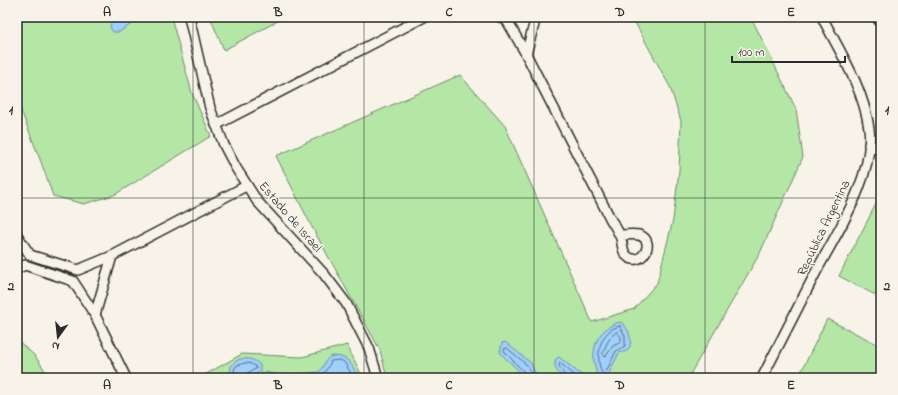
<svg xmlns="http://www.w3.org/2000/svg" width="898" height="395" viewBox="0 0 898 395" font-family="'Indie Flower',sans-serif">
<rect width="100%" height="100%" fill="#f7f3e8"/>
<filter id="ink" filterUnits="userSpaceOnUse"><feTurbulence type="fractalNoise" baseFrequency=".025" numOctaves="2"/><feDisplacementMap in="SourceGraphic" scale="8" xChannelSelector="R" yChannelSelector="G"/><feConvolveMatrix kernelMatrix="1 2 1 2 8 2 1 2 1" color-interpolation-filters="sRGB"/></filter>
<g filter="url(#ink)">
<g fill="#b4e6a6" stroke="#708868">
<polygon points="17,17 171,17 192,93 211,136 114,195 84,204 53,196 41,162 17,100"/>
<polygon points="210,17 285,17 224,50"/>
<polygon points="632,17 751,17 796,109 803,157 760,253 688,378 387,378 380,350 312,227 276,156 460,75 505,126 592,322 634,309 657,283 673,220 679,171 681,121 670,87"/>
<polygon points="877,202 881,204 881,298 839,276"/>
<polygon points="827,319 881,346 881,378 798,378"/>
<polygon points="17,340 35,356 50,378 17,378"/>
<polygon points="347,345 363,378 199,378 242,354 302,357"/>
</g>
<g fill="#9fcffb" stroke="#718da8">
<polygon points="121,17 137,17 138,20 119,32 113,32 110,27 111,23"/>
<path d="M620,322C628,325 634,342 628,350C626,352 622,352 619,353L610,371L608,378H597C597,370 592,361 594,352C595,338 606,325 620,322Z"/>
<path d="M505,342L531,363L537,378H522C519,367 506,361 500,352L502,343Z"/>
<path d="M332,356C349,356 352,364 358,378H263L260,375L264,372L283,375L319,372C324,367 325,358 332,356Z"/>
<path d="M559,357L585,378H563C557,372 553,367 556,359Z"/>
<path d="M240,359C249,358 254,359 260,365V372L247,378H234C227,369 231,363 240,359Z"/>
</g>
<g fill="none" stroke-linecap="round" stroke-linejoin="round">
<g stroke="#596d7e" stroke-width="1">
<path d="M620,326L625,336V346L616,351L605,374L603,375C594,358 599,330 620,326Z"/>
<path d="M617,332L621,337V342L613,346L606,356L604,357L603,353C606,345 609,336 617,332Z"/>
<path d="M237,378L234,370L236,366C242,363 250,361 256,367V369L247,373L245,378"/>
<path d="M301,378C318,376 324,378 331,361L340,360L344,362L354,378"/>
<polyline points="525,378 524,372 505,352 504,350 505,348 507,348 527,365 533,378"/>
<path d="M565,378C565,373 560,370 559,365L560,363L578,378"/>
</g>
<g stroke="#2b2b2b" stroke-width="8">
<polyline id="service" points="874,17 881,27"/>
</g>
<g stroke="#2b2b2b" stroke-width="12">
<g id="minor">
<polyline points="189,17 210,108 224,145 236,168 257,201 324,274 346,303 369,348 378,378"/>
<polyline points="500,17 506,19 526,54"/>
<path d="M536,17L526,54L611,220C614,225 617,229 619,234C623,240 621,249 626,255C640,270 658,241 639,235C634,234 626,235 620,235"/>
<polyline points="216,125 424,17"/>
<polyline points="869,144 881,151"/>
<polyline points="17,235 30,255 78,270 112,256 246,186"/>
<polyline points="17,269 25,265 73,281 95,315 126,378"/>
<polyline points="95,315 112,256"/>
<path d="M762,378C780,342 799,306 817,270C839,229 875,175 869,128C863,87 840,52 822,17"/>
</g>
</g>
<use href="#service" stroke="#f7f3e8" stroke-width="4.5"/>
<use href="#minor" stroke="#f7f3e8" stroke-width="9"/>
</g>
</g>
<path fill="none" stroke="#2b2b2b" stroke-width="1" stroke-opacity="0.55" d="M193,17V378M364,17V378M534,17V378M705,17V378M17,198H881"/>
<g text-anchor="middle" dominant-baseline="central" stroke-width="3" stroke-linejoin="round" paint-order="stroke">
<g font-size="13" fill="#2b2b2b" stroke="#f7f3e8">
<text transform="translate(290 217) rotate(49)">Estado de Israel</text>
<text transform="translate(824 228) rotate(-64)">República Argentina</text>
</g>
</g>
<rect width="898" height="395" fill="none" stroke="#f7f3e8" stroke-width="44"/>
<g transform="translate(58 337) rotate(195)" stroke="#f7f3e8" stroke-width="3" paint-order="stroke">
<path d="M0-3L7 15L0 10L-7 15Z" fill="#2b2b2b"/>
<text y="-6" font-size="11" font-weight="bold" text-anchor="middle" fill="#2b2b2b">N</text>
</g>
<path d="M732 56v6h113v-6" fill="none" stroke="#2b2b2b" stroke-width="2"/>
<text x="738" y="56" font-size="12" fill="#2b2b2b" stroke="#f7f3e8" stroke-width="3" paint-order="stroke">100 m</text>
<rect x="22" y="22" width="854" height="351" fill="none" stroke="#2b2b2b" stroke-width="1.5"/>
<g font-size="13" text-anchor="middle" font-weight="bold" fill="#2b2b2b">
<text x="107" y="16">A</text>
<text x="278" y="16">B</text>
<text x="449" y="16">C</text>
<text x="620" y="16">D</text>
<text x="791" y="16">E</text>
<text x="11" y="114">1</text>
<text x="887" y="114">1</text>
<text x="11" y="290">2</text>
<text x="887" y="290">2</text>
<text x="107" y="389">A</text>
<text x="278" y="389">B</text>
<text x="449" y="389">C</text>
<text x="620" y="389">D</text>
<text x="791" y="389">E</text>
</g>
</svg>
